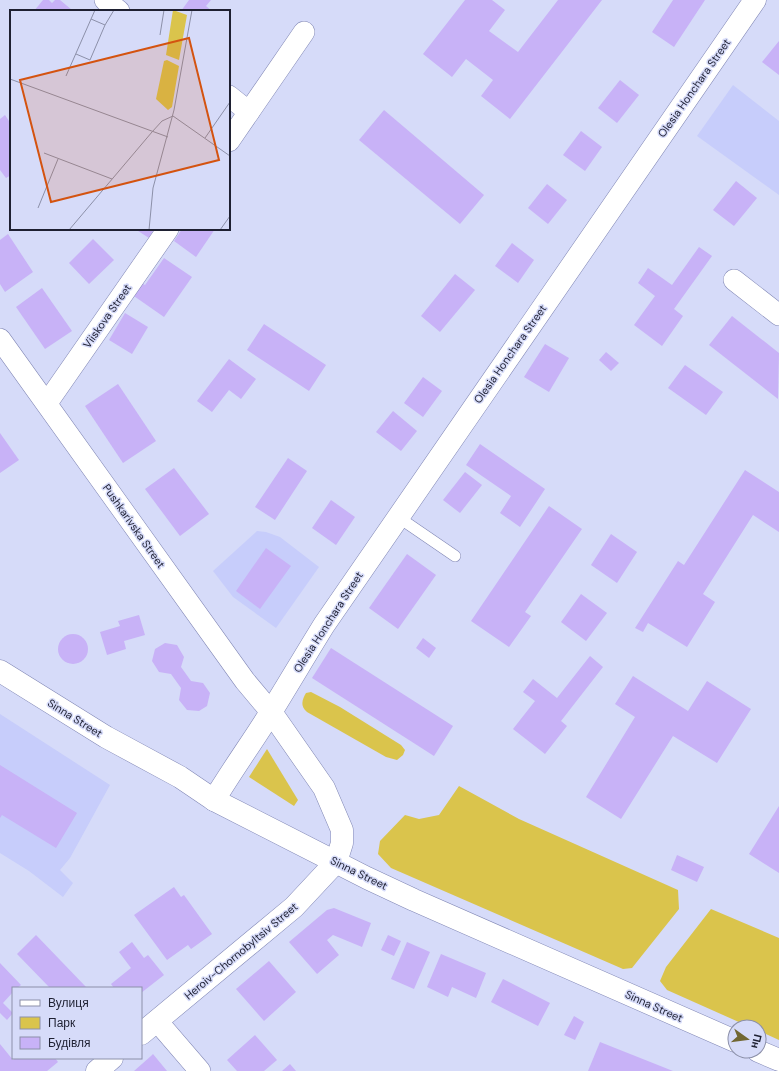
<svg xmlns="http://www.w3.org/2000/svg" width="779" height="1071" viewBox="0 0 779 1071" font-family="'DM Sans',sans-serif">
<rect width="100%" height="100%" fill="#d6dbf9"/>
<g fill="#c7cdfb">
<polygon points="733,85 779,121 779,195 697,136"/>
<polygon points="257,531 266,532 280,537 319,567 276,628 233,597 213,571"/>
<polygon points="0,714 110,785 70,858 60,870 73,883 63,897 29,871 0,853"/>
</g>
<g fill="#dac44c">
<path d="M311,692L340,707L401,745L405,750L403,755L397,760L386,757L307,712C300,706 302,700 306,693Z"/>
<polygon points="267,749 298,800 294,806 249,777"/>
<polygon points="459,786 519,819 678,890 679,909 632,968 623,969 391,868 378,854 380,841 405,815 419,819 439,815"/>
<polygon points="711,909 779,938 779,1040 759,1031 759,1027 750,1027 667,990 660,981 666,967"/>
</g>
<g fill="#c8b2f7">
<polygon points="43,0 49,0 52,3 55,0 60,0 72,10 71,11 34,11"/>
<polygon points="189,0 211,0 206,6 212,11 181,11"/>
<polygon points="465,0 492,0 505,10 489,31 518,52 558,0 602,0 510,119 481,96 493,80 466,59 452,77 423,54"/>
<polygon points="673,0 705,0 674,47 652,32"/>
<polygon points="779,41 779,75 762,62"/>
<polygon points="620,80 639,95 617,123 598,108"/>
<polygon points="384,110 484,195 460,224 359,140"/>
<polygon points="5,115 11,124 11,175 6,178 0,170 0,119"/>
<polygon points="581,131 602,147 585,171 563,155"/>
<polygon points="736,181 757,198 734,226 713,210"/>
<polygon points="547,184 567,200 548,224 528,208"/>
<polygon points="135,229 154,229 149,238"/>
<polygon points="182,229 215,229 196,257 174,241"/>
<polygon points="8,234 33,272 5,292 0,284 0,240"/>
<polygon points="93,239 114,260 89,284 69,263"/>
<polygon points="512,243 534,260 518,283 495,266"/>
<polygon points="699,247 712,256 674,309 683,316 662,346 634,325 655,296 638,283 648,268 672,285"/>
<polygon points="164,258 192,277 164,317 131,294 140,282 145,285"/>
<polygon points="455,274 475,290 440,332 421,316"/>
<polygon points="42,288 72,331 45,349 16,307"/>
<polygon points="125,313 148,327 132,354 109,340"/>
<polygon points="732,316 779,353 778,399 709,345"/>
<polygon points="264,324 326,365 309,391 247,350"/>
<polygon points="545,344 569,358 549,392 524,377"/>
<polygon points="606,352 619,363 611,371 599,360"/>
<polygon points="229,359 256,379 241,399 229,390 212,412 197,401"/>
<polygon points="685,365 723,392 706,415 668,388"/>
<polygon points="423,377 442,391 423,417 404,403"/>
<polygon points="118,384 156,441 123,463 85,406"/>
<polygon points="393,411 417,431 401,451 376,432"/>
<polygon points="0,433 19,460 0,473"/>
<polygon points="480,444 545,489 520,527 500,513 511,496 466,465"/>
<polygon points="288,458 307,471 275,520 255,507"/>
<polygon points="174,468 209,514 180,536 145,489"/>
<polygon points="745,470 779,492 779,532 753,515 703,594 715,602 687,647 648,623 643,632 635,628 678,561 684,565"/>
<polygon points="465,472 482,485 460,513 443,500"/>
<polygon points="331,500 355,517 336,545 312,528"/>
<polygon points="549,506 582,529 525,612 531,616 509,647 471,621"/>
<polygon points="611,534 637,552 617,583 591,565"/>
<polygon points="266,548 291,566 260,609 236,591"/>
<polygon points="407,554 436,575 398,629 369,608"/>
<polygon points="581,594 607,613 586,641 561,622"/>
<polygon points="139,615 145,635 124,641 126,649 107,655 100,632 120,626 118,621"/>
<circle cx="73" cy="649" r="15"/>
<polygon points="423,638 436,648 429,658 416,648"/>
<polygon points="165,643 177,645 184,657 181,667 191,681 203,683 210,693 207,706 199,711 187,710 179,700 181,688 171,674 159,672 152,661 155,649"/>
<polygon points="331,648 453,726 434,756 312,678"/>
<polygon points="590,656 603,667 561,721 567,726 545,754 513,729 535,701 523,692 533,679 557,698"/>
<polygon points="633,676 688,711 707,681 751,709 717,763 673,736 621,819 586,797 635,717 615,704"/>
<polygon points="0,765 77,813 56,848 2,815 0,818"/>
<polygon points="779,806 779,873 749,854"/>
<polygon points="677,855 704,867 697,882 671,870"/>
<polygon points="174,887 181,897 184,895 212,934 191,949 188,945 167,960 134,915"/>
<polygon points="334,908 371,923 362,947 333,935 327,940 339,955 317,974 289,942 327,910"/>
<polygon points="36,935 87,988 50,988 17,954"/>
<polygon points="388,935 401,941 394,956 381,950"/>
<polygon points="132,942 144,958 148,955 164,975 141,993 141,988 114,988 111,984 131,968 119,952"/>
<polygon points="407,942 430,952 414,989 391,979"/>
<polygon points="441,954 486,973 476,998 452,987 448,997 427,987"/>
<polygon points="269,961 296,992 264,1021 236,989"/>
<polygon points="0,963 21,985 17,988 13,988 13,992 3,1003 13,1013 7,1020 0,1013"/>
<polygon points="503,979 550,1003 538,1026 491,1002"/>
<polygon points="574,1016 584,1022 575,1040 564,1035"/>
<polygon points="255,1035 277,1060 264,1071 237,1071 227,1060"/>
<polygon points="600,1042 673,1071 588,1071"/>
<polygon points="0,1044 13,1060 15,1058 55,1058 58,1062 47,1071 0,1071"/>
<polygon points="153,1054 167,1071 134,1071 151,1056"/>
<polygon points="290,1064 296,1071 282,1071"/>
</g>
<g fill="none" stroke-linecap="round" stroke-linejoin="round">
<g stroke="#8187b5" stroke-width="12">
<polyline id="service" points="398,517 455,556"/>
</g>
<g stroke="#8187b5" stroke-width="22">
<g id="minor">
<polyline points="105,0 119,11"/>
<polyline points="229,96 249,112"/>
<polyline points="229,141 304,32"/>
<polyline points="734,280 779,315"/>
<polyline points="0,339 245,681 271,712"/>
<polyline points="47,403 168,229"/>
<polyline points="157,1021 200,1071"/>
</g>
</g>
<g stroke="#8187b5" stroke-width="23">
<g id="tertiary">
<polyline points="141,1034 294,907 336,862"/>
<polyline points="97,1071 112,1058"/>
</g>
</g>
<g stroke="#8187b5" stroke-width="23">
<g id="secondary">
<polyline points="0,671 106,737 180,777 214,800 367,878 414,900 735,1041"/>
<polyline points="271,712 324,788 342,830 342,843 336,862"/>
<path d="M214,800C232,770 253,741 271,712C289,683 306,654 324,625L755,0"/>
<polyline points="758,1051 779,1060"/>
</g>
</g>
<use href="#service" stroke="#fff" stroke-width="11"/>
<use href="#minor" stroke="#fff" stroke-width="21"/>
<use href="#tertiary" stroke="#fff" stroke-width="22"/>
<use href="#secondary" stroke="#fff" stroke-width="22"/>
</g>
<g text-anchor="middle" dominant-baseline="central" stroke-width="3" stroke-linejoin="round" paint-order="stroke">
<g font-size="11" fill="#1e2032" stroke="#d6dbf9">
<text transform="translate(694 88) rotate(-55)">Olesia Honchara Street</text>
<text transform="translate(107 316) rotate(-55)">Viiskova Street</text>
<text transform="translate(510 354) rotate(-55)">Olesia Honchara Street</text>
<text transform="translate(134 526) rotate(55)">Pushkarivska Street</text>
<text transform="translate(328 622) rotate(-57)">Olesia Honchara Street</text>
<text transform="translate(75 718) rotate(32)">Sinna Street</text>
<text transform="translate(359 873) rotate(26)">Sinna Street</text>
<text transform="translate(241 951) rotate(-40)">Heroiv-Chornobyltsiv Street</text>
<text transform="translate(654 1006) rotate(24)">Sinna Street</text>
</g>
</g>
<g transform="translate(10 10)">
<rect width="220" height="220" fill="#d6dbf9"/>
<path d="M163,0L177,5L169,50L156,45ZM157,50L169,56L162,97L158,100L146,89L154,51Z" fill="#dac44c"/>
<path fill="none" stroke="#8c90a9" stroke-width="1" d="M95,15L104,0M150,25L154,0M66,44L80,50L95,15L81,9M56,66L85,0M0,69L158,127M163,106L220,146M142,122L152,111L163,106M195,128L220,92M34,143L102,169M28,198L48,149M59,220L142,122M139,220L143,178L164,100L182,0M210,220L220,206"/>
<path fill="#d45310" fill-opacity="0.15" stroke="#d45310" stroke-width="2" d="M179,28L209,150L41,192L10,70Z"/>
<rect width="220" height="220" fill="none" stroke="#1e2032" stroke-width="2"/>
</g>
<rect x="12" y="987" width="130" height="72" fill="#d6dbf9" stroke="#8c90a9"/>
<rect x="20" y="1000" width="20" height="6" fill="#ffffff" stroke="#8c90a9"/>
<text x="48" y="1007" font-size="12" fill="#1e2032">Вулиця</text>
<rect x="20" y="1017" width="20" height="12" fill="#dac44c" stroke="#8c90a9"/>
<text x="48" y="1027" font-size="12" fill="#1e2032">Парк</text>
<rect x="20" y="1037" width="20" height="12" fill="#c8b2f7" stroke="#8c90a9"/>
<text x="48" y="1047" font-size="12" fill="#1e2032">Будівля</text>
<g transform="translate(747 1039) rotate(104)"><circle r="19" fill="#d6dbf9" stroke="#8c90a9"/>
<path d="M0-3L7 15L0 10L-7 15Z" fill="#716733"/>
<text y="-6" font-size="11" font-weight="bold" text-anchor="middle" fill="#1e2032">Пн</text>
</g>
</svg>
